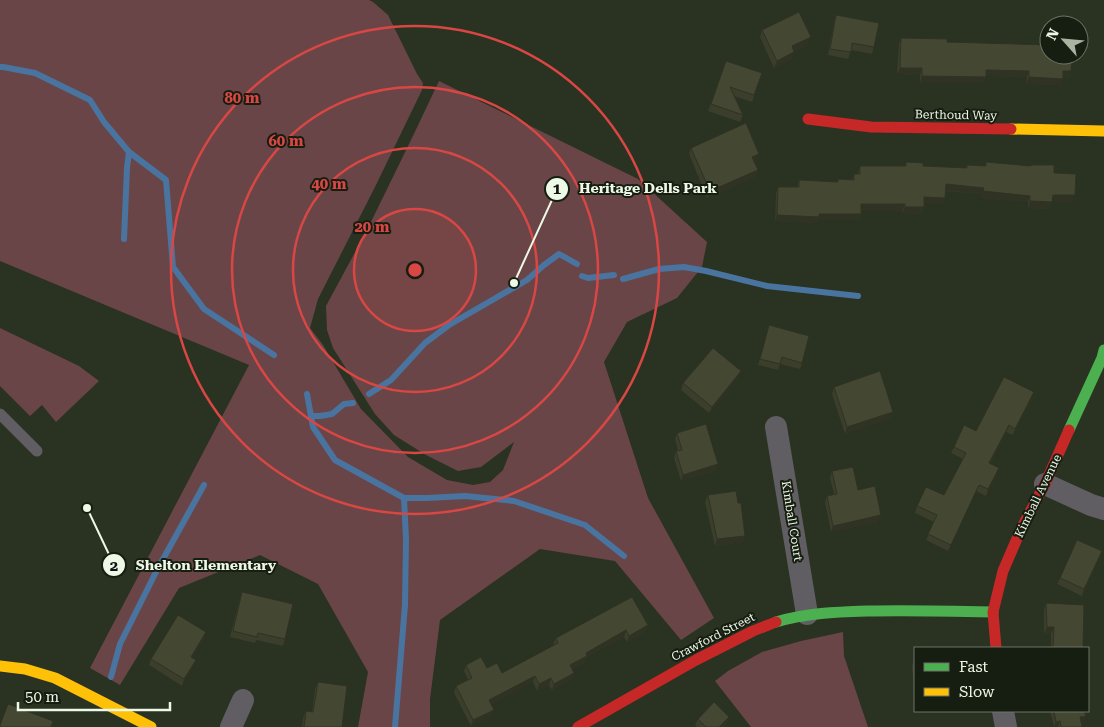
<svg xmlns="http://www.w3.org/2000/svg" width="1104" height="727" viewBox="0 0 1104 727" font-family="'Roboto Serif',serif">
<rect width="100%" height="100%" fill="#2a3222"/>
<g fill="#694547">
<polygon points="0,0 369,0 373,2 388,15 417,74 423,83 422,90 375,187 318,299 310,328 323,345 361,409 408,457 447,480 473,485 490,482 503,470 514,442 481,467 458,471 426,455 394,435 375,414 333,348 327,330 326,306 367,230 411,140 439,81 638,179 707,242 702,267 677,298 627,322 604,362 648,498 714,618 681,640 615,561 540,549 440,620 430,699 430,727 358,727 368,672 318,584 260,555 179,588 120,685 90,668 249,365 0,261"/>
<polygon points="0,328 79,366 99,381 56,422 42,405 30,416 0,386"/>
<polygon points="843,632 844,656 868,727 751,727 715,681 728,671 762,652 801,641"/>
</g>
<g fill="none" stroke-linecap="round" stroke-linejoin="round">
<g stroke="#4a74a0" stroke-width="6">
<polyline points="0,67 3,67 35,73 90,100 104,122 129,152 166,180 173,267 204,309 274,355"/>
<polyline points="124,239 127,168 129,152"/>
<polyline points="582,276 588,278 614,275"/>
<polyline points="623,279 659,269 684,267 706,271 767,286 858,296"/>
<polyline points="307,394 313,427 335,460 404,498 427,498 465,496 514,501 585,525 624,556"/>
<polyline points="369,394 391,380 425,343 449,325 527,280 544,265 559,254 577,264"/>
<polyline points="311,416 320,416 332,414 344,404 353,403"/>
<polyline points="111,677 120,644 157,570 204,485"/>
<polyline points="395,727 405,605 406,539 404,498"/>
</g>
<polyline stroke="#615e63" stroke-width="11" points="0,414 37,451"/>
<g stroke="#615e63" stroke-width="22">
<polyline points="776,427 807,614"/>
<polyline points="1045,484 1091,505 1104,509"/>
<polyline points="1003,711 1006,727"/>
<polyline points="231,727 243,700"/>
</g>
<g stroke="#4caf50" stroke-width="11">
<polyline points="1069,430 1102,358 1104,350"/>
<path d="M776,622C806,613 836,612 867,611C909,610 951,611 993,612"/>
</g>
<g stroke="#ffc107" stroke-width="11">
<polyline points="1011,129 1104,131"/>
<polyline points="0,666 25,669 55,678 151,727"/>
</g>
<g stroke="#c62828" stroke-width="11">
<polyline points="808,119 871,127 1011,129"/>
<polyline points="996,648 993,612 1003,571 1022,527 1045,484 1069,430"/>
<polyline points="578,727 696,660 753,631 776,622"/>
</g>
</g>
<g fill="#3a3e2b">
<polygon points="836,15 874,47 872,54 851,50 848,59 828,55 834,22"/>
<polygon points="762,30 808,44 794,51 794,52 792,59 774,68 760,37"/>
<polygon points="901,38 947,42 1071,71 1069,78 1063,77 1061,85 1026,84 1027,77 986,76 984,83 920,83 920,75 897,74 899,44"/>
<polygon points="726,61 762,73 752,102 734,96 743,115 740,122 708,111"/>
<polygon points="691,148 757,160 754,161 758,170 755,177 707,198 689,154"/>
<polygon points="906,162 923,166 966,168 967,165 985,166 986,162 1031,166 1031,165 1054,173 1073,202 1052,201 1050,209 1028,208 1028,202 981,198 982,194 946,191 943,204 924,203 924,207 922,214 902,213 902,211 861,211 861,214 859,220 818,220 817,223 775,221 776,193 778,187 797,187 799,180 837,182 838,179 852,180 854,174 858,174 860,166 905,166"/>
<polygon points="769,325 802,363 800,369 780,364 778,370 758,365"/>
<polygon points="741,371 738,377 709,413 681,390 683,383"/>
<polygon points="834,387 891,418 845,434 832,394"/>
<polygon points="1032,399 1013,435 1006,432 990,464 997,475 986,496 976,491 948,551 926,540 934,522 915,513 917,506 944,495 963,459 951,453 954,447 976,431"/>
<polygon points="677,433 718,464 715,471 681,481 674,458 676,451 678,451 675,439"/>
<polygon points="832,471 858,490 878,522 831,532 825,502 827,496 834,494 830,478"/>
<polygon points="708,495 738,503 745,536 743,542 715,546 705,502"/>
<polygon points="1102,551 1082,596 1057,584 1060,578"/>
<polygon points="242,592 285,639 283,646 256,640 255,643 230,637 240,598"/>
<polygon points="1046,603 1083,648 1051,648 1051,634 1044,634 1044,610"/>
<polygon points="648,625 645,632 627,642 624,637 587,657 585,663 572,669 572,679 552,690 549,685 537,691 533,682 491,704 491,716 471,726 454,693 456,686 468,680 464,671 466,665 487,668 502,673 554,645 553,644 556,638"/>
<polygon points="204,639 192,658 193,666 182,686 149,665 151,659"/>
<polygon points="914,659 915,659 915,698 912,666"/>
<polygon points="318,682 342,727 302,727 303,718 306,711 312,712 315,689"/>
<polygon points="1050,711 1084,711 1083,723 1082,723 1082,727 1054,727"/>
<polygon points="698,719 726,724 723,727 697,727 695,725"/>
</g>
<g fill="#303223">
<polygon points="811,37 808,44 789,53 792,46"/>
<polygon points="794,52 792,59 774,68 777,61"/>
<polygon points="900,68 922,68 920,75 897,74"/>
<polygon points="986,70 1029,71 1027,77 984,76"/>
<polygon points="1063,71 1071,71 1069,78 1061,77"/>
<polygon points="922,76 986,77 984,83 920,83"/>
<polygon points="1029,77 1063,79 1061,85 1026,84"/>
<polygon points="759,154 757,160 750,163 752,157"/>
<polygon points="758,170 755,177 707,198 710,191"/>
<polygon points="946,184 984,188 982,194 943,190"/>
<polygon points="983,191 1030,196 1028,202 981,198"/>
<polygon points="1053,195 1075,195 1073,202 1050,201"/>
<polygon points="924,197 945,198 943,204 922,203"/>
<polygon points="1030,201 1052,202 1050,209 1028,208"/>
<polygon points="861,204 905,204 902,211 859,211"/>
<polygon points="905,207 924,207 922,214 902,213"/>
<polygon points="819,214 861,214 859,220 818,220 817,223 775,221 777,215"/>
<polygon points="741,371 738,377 709,413 712,407"/>
<polygon points="1034,392 1032,399 1013,435 1015,429"/>
<polygon points="893,412 891,418 845,434 847,427"/>
<polygon points="1009,425 1006,432 987,470 989,463"/>
<polygon points="718,464 715,471 681,481 683,475"/>
<polygon points="999,468 997,475 986,496 988,489"/>
<polygon points="881,515 878,522 831,532 833,526"/>
<polygon points="745,536 743,542 715,546 717,539"/>
<polygon points="1102,551 1099,558 1082,596 1084,589"/>
<polygon points="648,625 645,632 627,642 629,636"/>
<polygon points="1047,627 1054,627 1051,634 1044,634"/>
<polygon points="626,630 624,637 587,657 585,663 568,672 570,665 586,653"/>
<polygon points="206,632 204,639 189,663 191,657"/>
<polygon points="196,660 193,666 182,686 184,679"/>
<polygon points="574,673 572,679 552,690 554,684"/>
<polygon points="535,676 533,682 486,707 489,700"/>
<polygon points="551,678 549,685 537,691 539,684"/>
<polygon points="494,710 491,716 471,726 473,720"/>
<polygon points="1086,716 1083,723 1078,724 1080,717"/>
<polygon points="729,717 726,724 723,727 719,727"/>
<polygon points="1060,721 1058,727 1054,727 1056,722"/>
</g>
<g fill="#444832" stroke="#303223">
<polygon points="799,12 811,37 792,46 794,52 777,61 762,30"/>
<polygon points="836,15 879,23 874,47 852,43 851,52 830,49"/>
<polygon points="901,38 947,39 947,42 1049,45 1049,55 1072,55 1071,71 1063,71 1063,79 1029,77 1029,71 986,70 986,77 922,76 922,68 900,68"/>
<polygon points="726,61 762,73 754,95 730,87 743,115 711,104"/>
<polygon points="746,123 759,154 752,157 758,170 710,191 691,148"/>
<polygon points="906,162 923,163 923,166 967,168 967,165 986,166 986,162 1031,166 1031,165 1054,165 1054,173 1076,174 1075,195 1053,195 1052,202 1030,201 1030,196 983,191 984,188 946,184 945,198 924,197 924,207 905,207 905,204 861,204 861,214 819,214 819,217 777,215 778,187 799,187 799,180 838,182 838,179 854,180 854,174 860,174 860,166 906,166"/>
<polygon points="769,325 809,336 802,363 782,357 780,364 760,359"/>
<polygon points="713,348 741,371 712,407 683,383"/>
<polygon points="880,371 893,412 847,427 834,387"/>
<polygon points="1004,377 1034,392 1015,429 1009,425 989,463 999,468 988,489 979,485 951,545 928,534 937,515 917,506 926,487 944,495 966,453 954,447 964,425 976,431"/>
<polygon points="706,424 718,464 683,475 676,451 682,450 677,433"/>
<polygon points="853,467 858,490 875,486 881,515 833,526 827,496 837,494 832,471"/>
<polygon points="736,491 738,503 741,503 745,536 717,539 708,495"/>
<polygon points="1077,540 1102,551 1084,589 1060,578"/>
<polygon points="242,592 293,604 285,639 258,633 257,637 233,631"/>
<polygon points="632,597 648,625 629,636 626,630 586,653 587,656 570,665 574,673 554,684 551,678 539,684 535,676 489,700 494,710 473,720 456,686 472,678 466,665 481,657 487,668 497,663 502,673 558,643 556,638"/>
<polygon points="1046,603 1084,605 1083,648 1053,648 1054,627 1047,627"/>
<polygon points="178,615 206,632 191,657 196,660 184,679 151,659"/>
<polygon points="914,659 915,659 915,671"/>
<polygon points="318,682 347,686 342,727 304,727 306,711 313,712"/>
<polygon points="714,702 729,717 719,727 706,727 698,719"/>
<polygon points="8,704 53,721 51,727 0,727 0,725"/>
<polygon points="1054,711 1084,711 1086,716 1080,717 1082,727 1061,727 1060,721 1056,722"/>
</g>
<circle cx="415" cy="270" r="61" fill="#d94744" fill-opacity=".12"/>
<g fill="none" stroke="#d94744" stroke-width="2.5">
<circle cx="415" cy="270" r="61"/>
<circle cx="415" cy="270" r="122"/>
<circle cx="415" cy="270" r="183"/>
<circle cx="415" cy="270" r="244"/>
</g>
<g text-anchor="middle" dominant-baseline="central" stroke-width="4" stroke-linejoin="round" paint-order="stroke">
<g font-size="12" fill="#edf8e6" stroke="#161d11">
<text transform="translate(956 115) rotate(1)">Berthoud Way</text>
<text transform="translate(1038 496) rotate(-64)">Kimball Avenue</text>
<text transform="translate(792 521) rotate(81)">Kimball Court</text>
<text transform="translate(713 637) rotate(-27)">Crawford Street</text>
</g>
</g>
<circle cx="415" cy="270" r="8" fill="#d94744" stroke="#161d11" stroke-width="2.5"/>
<g font-size="15" text-anchor="middle" font-weight="bold" fill="#d94744" stroke="#161d11" stroke-width="4" stroke-linejoin="round" paint-order="stroke">
<text x="242" y="103">80 m</text>
<text x="286" y="146">60 m</text>
<text x="329" y="189">40 m</text>
<text x="372" y="232">20 m</text>
</g>
<path fill="none" stroke="#edf8e6" stroke-width="2" d="M514 283L557 189M87 508L114 565"/>
<g fill="#edf8e6" stroke="#161d11" stroke-width="2">
<circle cx="514" cy="283" r="5"/>
<circle cx="87" cy="508" r="5"/>
<circle cx="557" cy="189" r="12"/>
<circle cx="114" cy="565" r="12"/>
</g>
<g font-size="15" text-anchor="middle" font-weight="bold" fill="#111">
<text x="557" y="194">1</text>
<text x="114" y="571">2</text>
</g>
<g font-size="14" text-anchor="middle" font-weight="bold" fill="#edf8e6" stroke="#161d11" stroke-width="4" stroke-linejoin="round" paint-order="stroke">
<text x="648" y="193">Heritage Dells Park</text>
<text x="206" y="570">Shelton Elementary</text>
</g>
<rect x="914" y="647" width="175" height="65" fill="#161d11" stroke="#6c7566"/>
<rect x="924" y="663" width="25" height="8" fill="#4caf50" stroke="#6c7566"/>
<text x="959" y="672" font-size="15" fill="#edf8e6">Fast</text>
<rect x="924" y="688" width="25" height="8" fill="#ffc107" stroke="#6c7566"/>
<text x="959" y="697" font-size="15" fill="#edf8e6">Slow</text>
<g transform="translate(1064 40) rotate(297)"><circle r="24" fill="#161d11" stroke="#6c7566"/>
<path d="M0-4L9 19L0 12L-9 19Z" fill="#a9b3a1"/>
<text y="-8" font-size="14" font-weight="bold" text-anchor="middle" fill="#edf8e6">N</text>
</g>
<path d="M18 702v8h152v-8" fill="none" stroke="#edf8e6" stroke-width="2.5"/>
<text x="25" y="702" font-size="15" fill="#edf8e6" stroke="#161d11" stroke-width="4" paint-order="stroke">50 m</text>
</svg>
